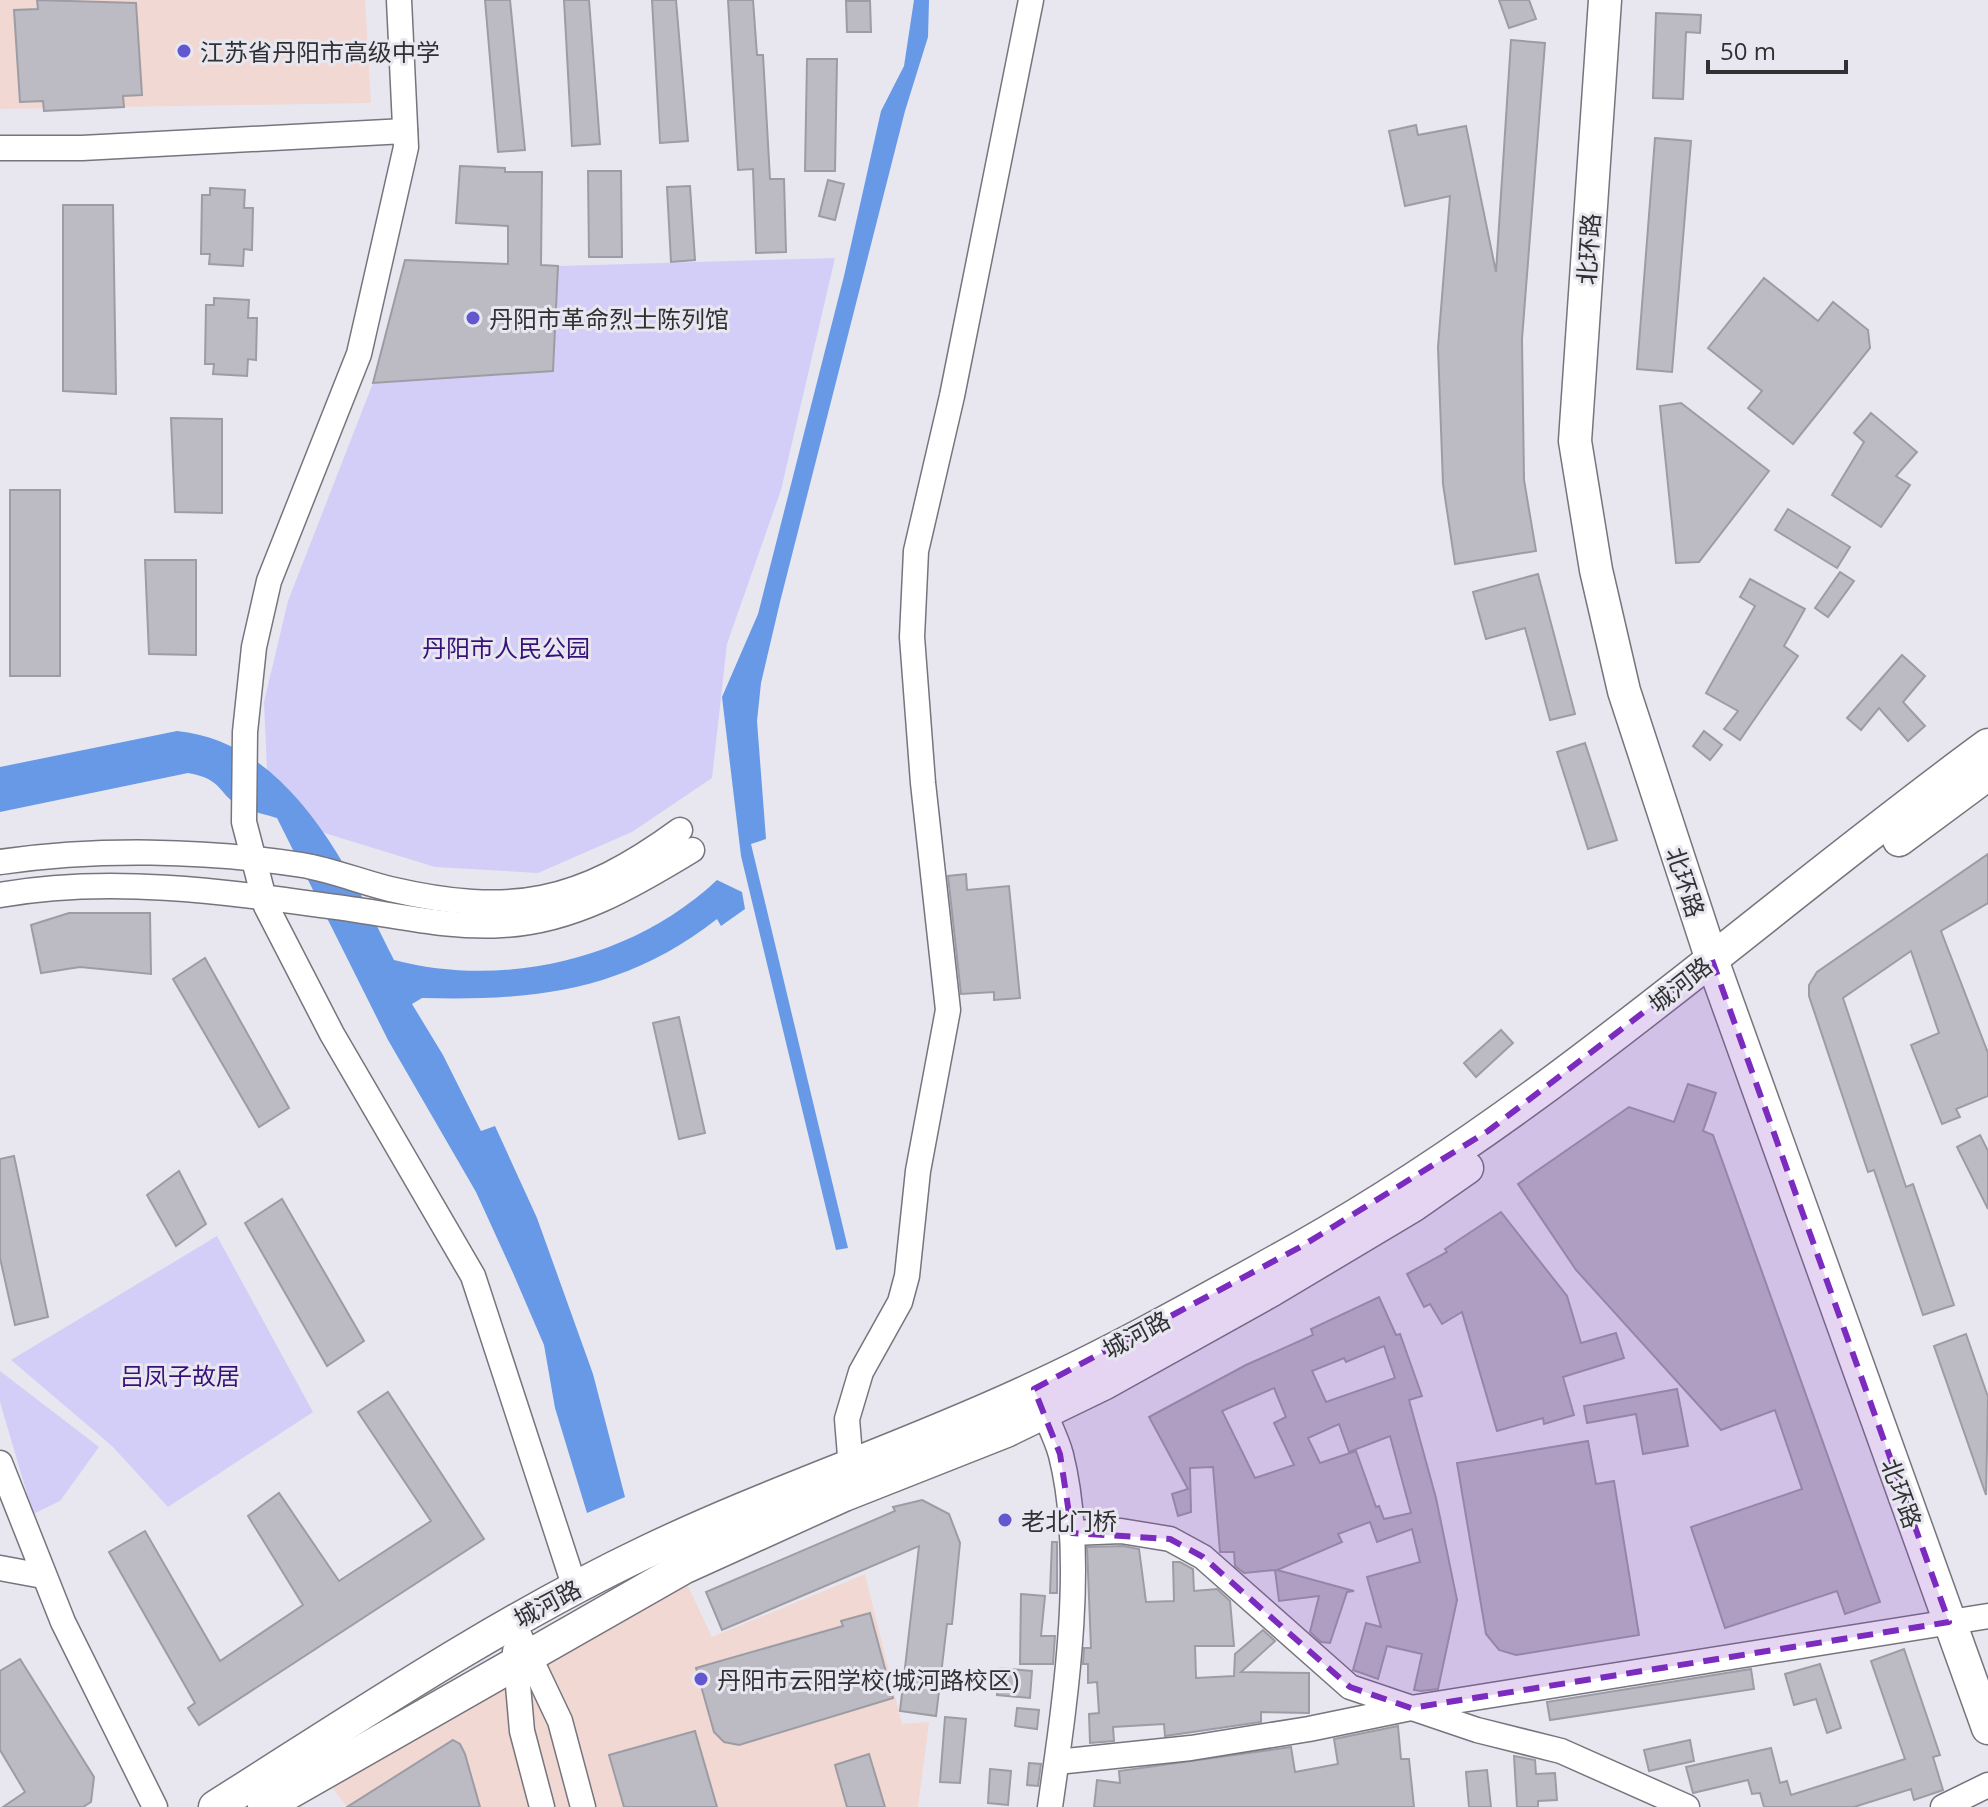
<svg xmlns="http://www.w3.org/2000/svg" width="1988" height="1807" viewBox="0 0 1988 1807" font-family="'Open Sans','Noto Sans SC',sans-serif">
<rect width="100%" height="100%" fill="#e8e7f0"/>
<g fill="#f1d8d2">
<polygon points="0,0 365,0 371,103 0,109"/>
<polygon points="865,1574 902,1724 929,1722 918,1807 347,1807 328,1782 686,1582 712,1637"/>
</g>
<g fill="#d3cef7">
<polygon points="835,258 781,490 727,644 712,778 632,832 538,873 435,867 269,816 264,702 288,601 373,383 553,371 558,266"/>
<polygon points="217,1236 313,1412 168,1507 112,1446 11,1360"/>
<polygon points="0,1371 99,1447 60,1501 33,1514 0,1402"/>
</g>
<g fill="#6899e7">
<polygon points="914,0 929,0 928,37 905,111 780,602 761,683 757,721 766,839 751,844 848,1248 836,1250 741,856 722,697 758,614 844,276 881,111 904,66"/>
<path d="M177,731C291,742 349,870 394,960C505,989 633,959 717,880L742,892L745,909L721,926L717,919C625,991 535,1001 422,998L412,1004L443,1055L481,1131L495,1126L537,1218L593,1374L625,1497L587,1513L555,1408L544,1345L513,1273L476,1192L388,1040L277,818C265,814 251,812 240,806C217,794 224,779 188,773L0,812V767Z"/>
</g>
<g fill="#bcbbc4" stroke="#9d9ca4" stroke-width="2" fill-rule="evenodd">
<polygon points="37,0 136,3 142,95 123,96 124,107 44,111 43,101 20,102 14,10 38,9"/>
<polygon points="485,0 510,0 525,150 498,152"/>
<polygon points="564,0 589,0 600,144 572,146"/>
<polygon points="652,0 676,0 688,141 660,143"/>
<polygon points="728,0 753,0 757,55 763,55 770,179 784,179 786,252 756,253 753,169 738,170"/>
<polygon points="1499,0 1529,0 1536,19 1509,28"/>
<polygon points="846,1 870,1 871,32 847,32"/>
<polygon points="1656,13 1701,15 1700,33 1686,32 1683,99 1653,98"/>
<polygon points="1511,40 1545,43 1522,339 1524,480 1536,551 1455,564 1443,484 1438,347 1450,196 1405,206 1389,131 1416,125 1418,135 1466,126 1496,272"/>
<polygon points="807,59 837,59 835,171 805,171"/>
<polygon points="1655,138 1691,141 1672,372 1637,369"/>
<polygon points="460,166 505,168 505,172 542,172 541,265 558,266 553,371 373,383 405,260 508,264 508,226 456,223"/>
<polygon points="588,171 621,171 622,257 589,257"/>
<polygon points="828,180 844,184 835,220 819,216"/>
<polygon points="690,186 695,260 671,262 667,187"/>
<polygon points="210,188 245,190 244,208 253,208 252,250 244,249 243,266 209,264 210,254 201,254 202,195 210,195"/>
<polygon points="63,205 113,205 116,394 63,391"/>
<polygon points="1764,278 1818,321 1833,302 1868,330 1870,348 1793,444 1748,408 1762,391 1708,348"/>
<polygon points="214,298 249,300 248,318 257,318 256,360 248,359 247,376 213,374 214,364 205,364 206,305 214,305"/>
<polygon points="1681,403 1769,471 1699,562 1676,563 1660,406"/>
<polygon points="1871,413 1917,452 1896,476 1910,485 1881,527 1832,495 1864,442 1854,433"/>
<polygon points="171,418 222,419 222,513 175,512"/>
<rect x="10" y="490" width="50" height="186"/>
<polygon points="1788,509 1850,547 1837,568 1775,530"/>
<polygon points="145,560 196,560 196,655 149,654"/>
<polygon points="1840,572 1854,581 1828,617 1815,608"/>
<polygon points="1538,574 1575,714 1550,720 1525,628 1486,639 1473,592"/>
<polygon points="1750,579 1805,609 1784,646 1798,656 1740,740 1724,729 1738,711 1706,693 1755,606 1740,597"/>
<polygon points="1902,655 1925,676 1903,702 1925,726 1908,741 1879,708 1861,730 1847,718"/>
<polygon points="1704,731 1722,745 1710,760 1693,746"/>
<polygon points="1585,743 1617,840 1588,849 1557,752"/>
<polygon points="1988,854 1988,903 1941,931 1988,1053 1988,1096 1956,1109 1960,1117 1942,1124 1911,1045 1939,1033 1911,951 1843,998 1906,1187 1913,1184 1954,1305 1923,1315 1874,1170 1868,1172 1809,996 1809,985 1817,972"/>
<polygon points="966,874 967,890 1009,886 1020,998 994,1000 994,992 961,994 948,876"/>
<polygon points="69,913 150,913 151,974 80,967 41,973 31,925"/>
<polygon points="205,958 289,1108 259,1127 173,979"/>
<polygon points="679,1017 705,1133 679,1139 653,1023"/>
<polygon points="1501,1030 1513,1043 1476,1077 1464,1063"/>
<polygon points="1688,1084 1716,1093 1703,1131 1713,1135 1880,1602 1845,1614 1837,1591 1725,1628 1691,1527 1802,1489 1775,1410 1721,1430 1576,1270 1518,1184 1629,1107 1674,1122"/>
<polygon points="1980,1135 1988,1151 1988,1209 1957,1147"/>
<polygon points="14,1156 48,1317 15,1325 0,1258 0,1159"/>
<polygon points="179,1171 206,1224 176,1246 147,1195"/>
<polygon points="282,1199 364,1341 327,1366 245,1223"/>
<polygon points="1501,1212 1567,1296 1581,1343 1616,1333 1624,1358 1563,1377 1574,1415 1544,1424 1543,1418 1497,1431 1462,1312 1442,1324 1430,1304 1424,1307 1407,1274 1447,1252 1445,1249"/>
<path d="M1379,1297L1396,1335L1400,1334L1422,1396L1409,1400L1436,1498L1457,1600L1438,1689L1421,1691L1414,1690L1422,1654L1387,1646L1378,1679L1353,1670L1366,1623L1381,1627L1367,1577L1420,1562L1412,1529L1377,1542L1370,1522L1338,1534L1342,1542L1277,1570L1354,1591L1347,1592L1330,1643L1321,1642L1310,1632L1319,1596L1279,1601L1275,1570L1244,1573L1235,1566L1234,1552H1220L1213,1467L1190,1468L1191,1512L1178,1516L1172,1494L1188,1489L1149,1417L1246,1365L1313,1335L1311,1329ZM1384,1346L1395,1378L1326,1402L1312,1371L1344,1358L1346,1362ZM1274,1388L1286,1417L1274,1423L1294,1465L1255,1478L1222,1411ZM1339,1424L1349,1452L1390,1436L1411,1513L1384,1519L1379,1506L1376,1507L1356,1451L1320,1463L1308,1438Z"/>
<polygon points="1966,1334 1988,1397 1986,1495 1934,1346"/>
<polygon points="1677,1389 1688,1446 1643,1454 1636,1414 1587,1423 1584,1406"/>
<polygon points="388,1392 484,1539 199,1725 188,1708 195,1703 109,1552 145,1531 220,1661 303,1605 248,1516 279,1493 339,1581 431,1521 358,1412"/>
<polygon points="1588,1441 1596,1484 1614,1481 1639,1635 1516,1655 1499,1650 1486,1634 1457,1463"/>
<polygon points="922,1500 949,1514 960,1543 952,1624 947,1624 936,1716 900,1711 919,1546 722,1630 706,1592 895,1511 893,1507"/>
<polygon points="1052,1542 1057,1542 1057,1593 1050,1593"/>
<polygon points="1123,1546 1139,1549 1146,1602 1174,1601 1173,1562 1180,1562 1193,1569 1194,1591 1217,1589 1230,1601 1234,1646 1195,1646 1196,1678 1234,1676 1235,1654 1263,1630 1275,1641 1241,1672 1309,1673 1309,1713 1261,1712 1261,1722 1165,1736 1164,1724 1113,1727 1114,1741 1090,1743 1089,1714 1099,1713 1097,1682 1088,1683 1088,1664 1083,1664 1084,1648 1091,1648 1087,1547"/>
<polygon points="1021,1594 1045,1596 1041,1636 1055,1636 1053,1664 1020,1664"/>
<polygon points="870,1613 893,1698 739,1745 724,1742 714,1732 696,1668 843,1626 841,1621"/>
<polygon points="1904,1649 1940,1755 1933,1757 1943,1790 1914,1800 1911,1789 1854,1807 1764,1807 1760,1793 1752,1794 1748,1780 1693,1793 1686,1767 1771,1748 1780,1783 1787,1781 1791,1795 1905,1759 1871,1661"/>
<polygon points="20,1659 94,1777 91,1802 83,1807 3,1807 25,1792 0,1750 0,1671"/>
<polygon points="1820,1664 1841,1728 1827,1733 1816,1699 1794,1705 1785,1674"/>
<polygon points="1000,1668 1032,1671 1030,1698 997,1695"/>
<polygon points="1751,1669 1754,1689 1550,1720 1547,1702"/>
<polygon points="1017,1708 1039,1710 1037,1729 1015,1726"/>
<polygon points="945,1717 966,1719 960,1783 940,1782"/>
<polygon points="1398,1726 1401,1759 1409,1759 1414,1807 1094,1807 1097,1780 1120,1783 1119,1771 1291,1747 1295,1772 1338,1764 1334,1739"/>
<polygon points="695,1731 717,1807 624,1807 609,1755"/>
<polygon points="453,1740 460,1744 465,1754 480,1807 347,1807"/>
<polygon points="1690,1740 1694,1761 1649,1771 1644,1750"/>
<polygon points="869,1754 885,1807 847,1807 835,1765"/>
<polygon points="1514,1756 1535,1760 1536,1774 1555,1773 1557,1800 1538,1801 1538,1807 1517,1807"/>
<polygon points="1029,1763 1041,1764 1038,1786 1027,1785"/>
<polygon points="990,1769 1011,1771 1008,1805 988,1803"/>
<polygon points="1487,1770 1491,1807 1469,1807 1466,1772"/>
</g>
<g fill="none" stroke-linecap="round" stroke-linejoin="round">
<g stroke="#76757d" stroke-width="27">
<g id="minor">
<polyline points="399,0 406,147 359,354 269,581 254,647 245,732 244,822 266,906 332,1034 473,1276 575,1588"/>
<polyline points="0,148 82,148 405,131"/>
<path d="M0,862C98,848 204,850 302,865C332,870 361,882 390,889C511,917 579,904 680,830"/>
<path d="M0,895C117,874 240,894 357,910C405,917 452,928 502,925C572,922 633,886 692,850"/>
<path d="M1038,1398C1045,1417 1056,1436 1061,1455C1087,1558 1065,1702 1050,1807"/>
<polyline points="0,1463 63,1622 155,1807"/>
<polyline points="851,1468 847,1419 861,1372 900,1302 907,1276 918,1171 948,1010 923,783 912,637 916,551 952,396 1031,0"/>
<polyline points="1072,1533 1121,1531 1170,1539 1203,1557 1350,1687 1477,1730 1561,1751 1687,1807"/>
<polyline points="0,1568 43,1576"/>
<polyline points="512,1620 560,1721 583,1807"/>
<polyline points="515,1651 522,1731 542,1807"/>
<polyline points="1057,1762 1191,1748 1309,1729 1411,1708 1988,1616"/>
<polyline points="1943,1807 1988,1785"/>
</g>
</g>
<g stroke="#76757d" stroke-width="35">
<g id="major">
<polyline points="1605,0 1575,441 1596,570 1624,691 1712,960 1988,1728"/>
<polyline points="1899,840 1988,774"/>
<path d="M215,1807C356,1718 495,1624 646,1552C771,1492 904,1449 1030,1390C1120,1349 1211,1297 1298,1249C1548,1109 1758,913 1988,745"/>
<polyline points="264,1807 683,1568 844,1495 1006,1431 1105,1383 1270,1291 1414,1205 1467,1168"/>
</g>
</g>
<use href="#minor" stroke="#fff" stroke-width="24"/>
<use href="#major" stroke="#fff" stroke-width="32"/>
</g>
<path fill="#7b2cbf" fill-opacity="0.2" stroke="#7b2cbf" stroke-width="6" stroke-dasharray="16 10" stroke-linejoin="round" d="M1712,960L1949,1622L1411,1708L1350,1687L1203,1557L1170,1539L1072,1533L1060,1454L1034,1389L1302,1246L1488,1131Z"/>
<g fill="#6357d0" stroke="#e8e7f0" stroke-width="3">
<circle cx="184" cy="51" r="8"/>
<circle cx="473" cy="318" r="8"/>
<circle cx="1005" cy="1520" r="8"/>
<circle cx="701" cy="1679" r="8"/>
</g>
<g text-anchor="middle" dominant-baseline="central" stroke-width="6" stroke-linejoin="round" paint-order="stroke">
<g font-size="24" fill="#313134" stroke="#e8e7f0" text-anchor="start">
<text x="200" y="51">江苏省丹阳市高级中学</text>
<text x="489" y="318">丹阳市革命烈士陈列馆</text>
<text x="1021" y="1520">老北门桥</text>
<text x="717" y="1679">丹阳市云阳学校(城河路校区)</text>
</g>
<g font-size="24" fill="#313134" stroke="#e8e7f0">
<text transform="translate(1588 249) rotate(-86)">北环路</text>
<text transform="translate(1686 882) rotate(72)">北环路</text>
<text transform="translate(1680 984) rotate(-38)">城河路</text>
<text transform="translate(1136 1334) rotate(-28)">城河路</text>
<text transform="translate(1902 1493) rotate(70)">北环路</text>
<text transform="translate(547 1603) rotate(-28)">城河路</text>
</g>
<g font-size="24" fill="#371079" stroke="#e8e7f0">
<text x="506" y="647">丹阳市人民公园</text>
<text x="180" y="1375">吕凤子故居</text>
</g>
</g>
<path d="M1708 60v12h138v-12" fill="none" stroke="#313134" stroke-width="4"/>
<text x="1720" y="60" font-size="24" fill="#313134" stroke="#e8e7f0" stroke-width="6" paint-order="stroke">50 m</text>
</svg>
